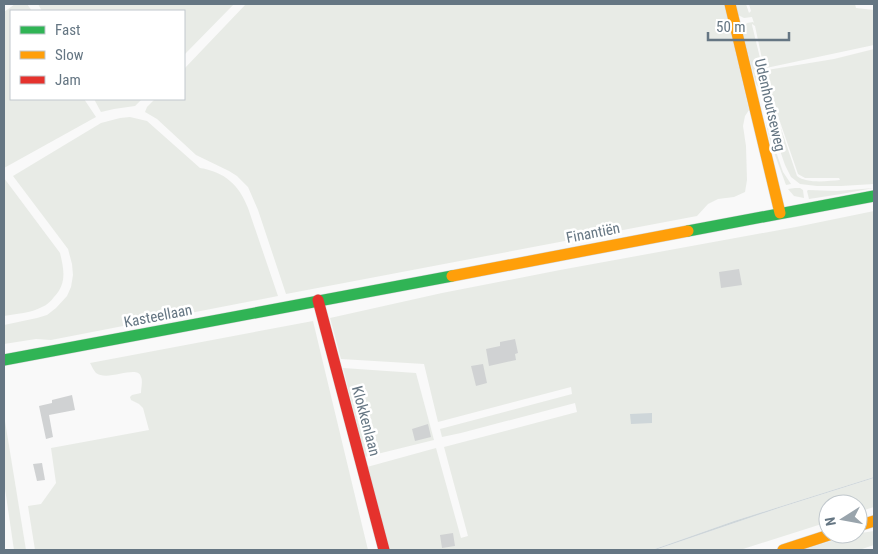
<svg xmlns="http://www.w3.org/2000/svg" width="878" height="554" viewBox="0 0 878 554" font-family="'Roboto Condensed',sans-serif">
<rect width="100%" height="100%" fill="#f9f9f9"/>
<g fill="#e8ebe6" fill-rule="evenodd">
<polygon points="15,4 27,4 32,11 11,11 11,99 84,99 96,117 4,168 4,12"/>
<polygon points="38,4 234,4 184,55 184,11 42,11"/>
<polygon points="246,4 724,4 749,110 745,116 743,126 746,146 747,180 745,192 734,197 718,199 708,204 697,216 286,294 258,210 248,187 237,176 229,171 196,155 157,119 145,112 147,107 155,99 184,99 184,69"/>
<path d="M736,4H746L749,13L751,11L749,4H855L856,8L874,10V45L766,68L767,70L834,59L874,49V184L841,186H817L800,184L791,177L785,165L768,116L762,92L756,84L742,30L747,23L753,22L754,23L752,17L744,18L738,15ZM752,24L755,26L768,87L798,174L805,178H839L840,180C828,181 807,184 797,176L767,87L752,25Z"/>
<polygon points="94,99 142,99 135,106 114,109 101,112"/>
<path d="M130,117L147,121L200,168C225,172 239,185 248,208L278,296L51,340L36,339L4,344V325L37,318L47,315L56,308L67,296L71,287L73,275L72,264L68,249L13,176L101,123L120,118Z"/>
<polygon points="765,120 783,172 791,184 786,185 771,144"/>
<path d="M4,178L60,253C64,269 67,284 54,297C51,301 47,305 42,307C31,313 16,314 4,316Z"/>
<polygon points="795,188 800,188 803,190 804,198 794,196 788,189"/>
<polygon points="874,188 841,194 809,199 807,191 808,190 837,191"/>
<polygon points="874,211 874,477 734,521 652,550 389,550 367,467 436,448 461,538 468,536 444,447 577,412 575,403 461,433 442,437 440,429 572,394 571,387 438,422 424,364 341,359 330,318 442,293 560,270 796,227"/>
<path d="M313,321L368,550H35L28,506L41,504L56,483L51,448L149,430L143,408L139,404L131,400L130,397L132,395L141,393C141,388 143,381 141,377C138,364 108,382 96,373C93,370 92,366 90,363Z"/>
<polygon points="343,368 416,373 434,440 365,457"/>
<polygon points="4,415 26,550 14,550 4,482"/>
<polygon points="874,478 874,507 858,512 858,504 828,504 828,522 740,550 655,550 782,507"/>
<polygon points="874,531 874,545 859,550 802,550 854,534"/>
</g>
<g fill="#ced6d9">
<polygon points="652,413 652,423 631,424 630,414"/>
<polygon points="874,477 874,478 782,507 655,550 652,550 734,521"/>
</g>
<g fill="#d0d2d3">
<polygon points="739,269 742,285 721,288 719,272"/>
<polygon points="515,339 518,353 515,354 516,360 489,366 486,349 500,346 500,342"/>
<polygon points="483,364 487,383 476,386 471,366"/>
<polygon points="72,395 75,410 49,415 53,437 46,439 39,406 52,403 52,400"/>
<polygon points="428,424 431,437 415,441 412,429"/>
<polygon points="42,463 45,480 37,481 33,464"/>
<polygon points="453,533 455,546 442,548 440,535"/>
</g>
<g fill="none" stroke-linecap="round" stroke-linejoin="round">
<g stroke="#d5d6d7" stroke-width="12">
<g id="fast">
<polyline points="688,231 874,196"/>
<polyline points="4,360 452,276"/>
</g>
</g>
<g stroke="#d5d6d7" stroke-width="12">
<g id="slow">
<polyline points="730,4 780,213"/>
<polyline points="452,276 688,231"/>
<polyline points="858,526 874,521"/>
<polyline points="783,550 832,534"/>
</g>
</g>
<g stroke="#d5d6d7" stroke-width="12">
<polyline id="jam" points="318,300 384,550"/>
</g>
<use href="#fast" stroke="#30b455" stroke-width="11"/>
<use href="#slow" stroke="#ff9f0a" stroke-width="11"/>
<use href="#jam" stroke="#e5322d" stroke-width="11"/>
</g>
<g text-anchor="middle" dominant-baseline="central" stroke-width="5" stroke-linejoin="round" paint-order="stroke">
<g font-size="15" fill="#657683" stroke="#fff">
<text transform="translate(770 105) rotate(77)">Udenhoutseweg</text>
<text transform="translate(593 233) rotate(-11)">Finantiën</text>
<text transform="translate(158 316) rotate(-11)">Kasteellaan</text>
<text transform="translate(366 421) rotate(75)">Klokkenlaan</text>
</g>
</g>
<rect width="878" height="554" fill="none" stroke="#657683" stroke-width="10"/>
<rect x="10" y="10" width="175" height="90" fill="#ffffff" stroke="#c1c8cd"/>
<rect x="20" y="26" width="25" height="8" fill="#30b455" stroke="#c1c8cd"/>
<text x="55" y="35" font-size="15" fill="#657683">Fast</text>
<rect x="20" y="51" width="25" height="8" fill="#ff9f0a" stroke="#c1c8cd"/>
<text x="55" y="60" font-size="15" fill="#657683">Slow</text>
<rect x="20" y="76" width="25" height="8" fill="#e5322d" stroke="#c1c8cd"/>
<text x="55" y="85" font-size="15" fill="#657683">Jam</text>
<g transform="translate(843 519) rotate(259)"><circle r="24" fill="#ffffff" stroke="#c1c8cd"/>
<path d="M0-4L9 19L0 12L-9 19Z" fill="#99a4ac"/>
<text y="-8" font-size="14" font-weight="bold" text-anchor="middle" fill="#657683">N</text>
</g>
<path d="M708 32v8h81v-8" fill="none" stroke="#657683" stroke-width="2.5"/>
<text x="716" y="32" font-size="15" fill="#657683" stroke="#ffffff" stroke-width="4" paint-order="stroke">50 m</text>
</svg>
